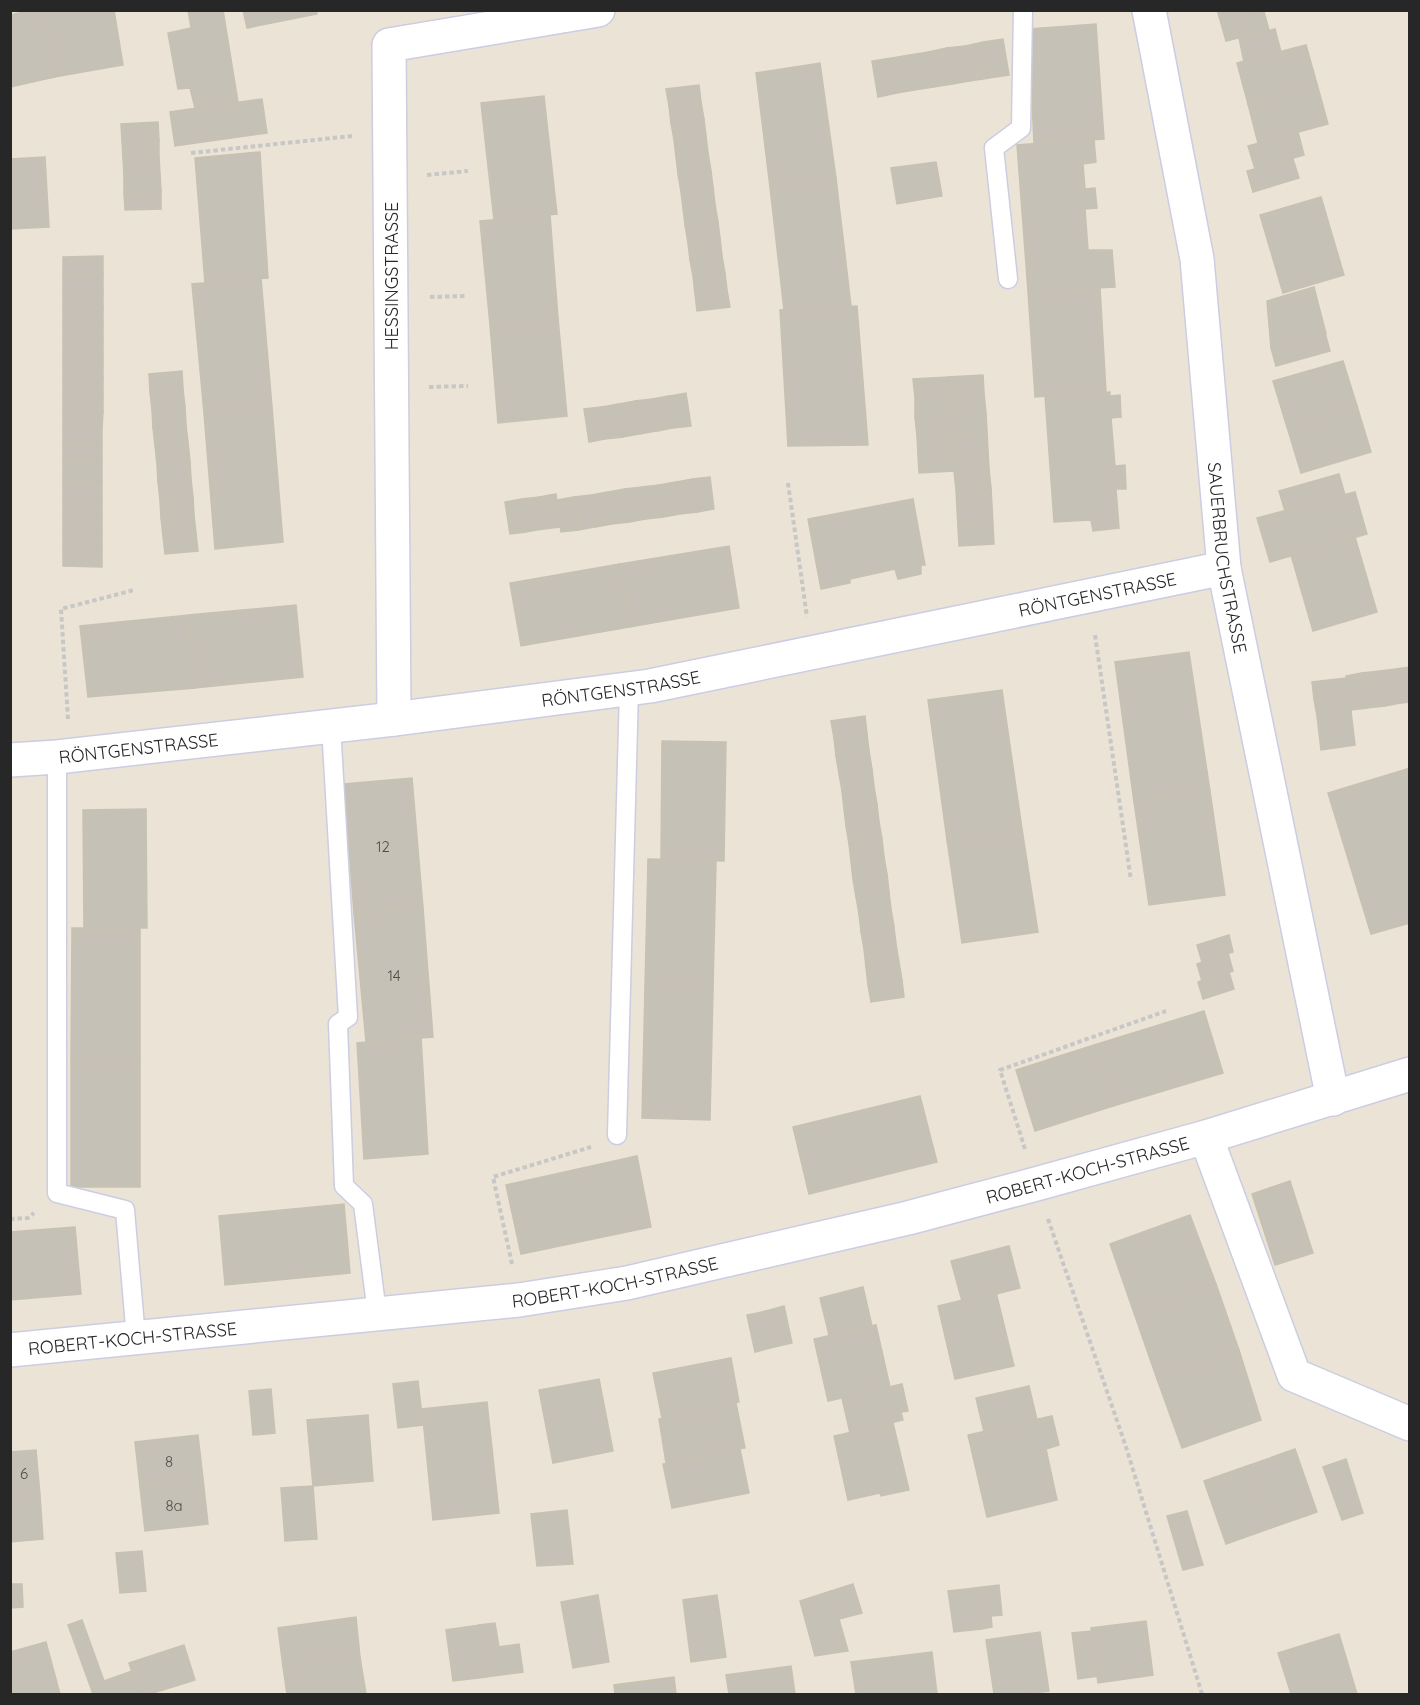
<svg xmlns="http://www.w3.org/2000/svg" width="1420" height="1705" viewBox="0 0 1420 1705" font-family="Quicksand,sans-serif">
<rect width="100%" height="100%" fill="#ebe4d6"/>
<g fill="#c6c1b6" stroke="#c6c1b0" stroke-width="1.5">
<polygon points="31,10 43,10 55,77 10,87 10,15"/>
<polygon points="43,10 114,10 123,65 55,77"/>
<polygon points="188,10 223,10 238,102 195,108 190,88 178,89 168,33 191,28"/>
<polygon points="243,10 316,10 317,14 247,28"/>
<polygon points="1217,10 1264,10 1264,12 1221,23"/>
<polygon points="1264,12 1269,30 1226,41 1221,23"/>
<polygon points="1096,24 1104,139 1034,144 1029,29"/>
<polygon points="1275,29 1281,52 1244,62 1239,38"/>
<polygon points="1003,39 1009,75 989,78 984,42"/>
<polygon points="984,42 989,78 970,81 965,46"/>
<polygon points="1306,45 1317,84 1248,104 1237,63"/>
<polygon points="965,46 970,81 953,84 947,48"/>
<polygon points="947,48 953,84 934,87 928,52"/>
<polygon points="928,52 934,87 915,90 909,55"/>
<polygon points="909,55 915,90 897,93 891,58"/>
<polygon points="891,58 897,93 878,97 872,61"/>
<polygon points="820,63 836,178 770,187 756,73"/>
<polygon points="1317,84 1328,124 1258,143 1248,104"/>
<polygon points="699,85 701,102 669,106 666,89"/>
<polygon points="544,96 557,214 494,220 481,103"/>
<polygon points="262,99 267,133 175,146 170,112"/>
<polygon points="701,102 704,119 671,123 669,106"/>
<polygon points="704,119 706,136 674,140 671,123"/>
<polygon points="158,122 159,140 122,141 121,124"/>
<polygon points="1298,132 1304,155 1255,169 1248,146"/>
<polygon points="706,136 708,153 676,157 674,140"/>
<polygon points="1094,139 1096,162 1083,164 1085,189 1095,188 1097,208 1085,209 1088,250 1112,250 1115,287 1028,291 1017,145"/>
<polygon points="159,140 159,157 123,158 122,141"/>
<polygon points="260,152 268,278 205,283 195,158"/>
<polygon points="708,153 711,171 678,174 676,157"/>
<polygon points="45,157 49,227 10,229 10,159"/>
<polygon points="159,157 160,174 124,176 123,158"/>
<polygon points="1293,159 1299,178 1253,192 1247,171"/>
<polygon points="936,162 942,196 897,204 891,168"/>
<polygon points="711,171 713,187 681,192 678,174"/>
<polygon points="160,174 161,191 124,193 124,176"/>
<polygon points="836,178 851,306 784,310 770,187"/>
<polygon points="713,187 715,204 683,208 681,192"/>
<polygon points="161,191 161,209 125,210 124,193"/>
<polygon points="1321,197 1344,275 1283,293 1260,215"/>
<polygon points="715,204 718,222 685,225 683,208"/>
<polygon points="550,215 558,318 490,325 480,221"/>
<polygon points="718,222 720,238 688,243 685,225"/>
<polygon points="720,238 722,256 690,260 688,243"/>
<polygon points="103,256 103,273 63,273 63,257"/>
<polygon points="722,256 725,273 693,276 690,260"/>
<rect x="63" y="273" width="40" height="18"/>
<polygon points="725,273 727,290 695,294 693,276"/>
<polygon points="261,278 272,407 204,413 192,284"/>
<polygon points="1314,287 1326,334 1271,348 1267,301"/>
<polygon points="1100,288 1106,392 1035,397 1028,291"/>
<polygon points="727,290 730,307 697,311 695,294"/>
<rect x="63" y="291" width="40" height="17"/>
<polygon points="857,306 868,445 788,446 780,310"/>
<rect x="63" y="308" width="40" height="17"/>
<polygon points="558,318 567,416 498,423 490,325"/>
<polygon points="63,325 103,325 103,342 63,343"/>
<polygon points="1325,333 1330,351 1276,366 1271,348"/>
<polygon points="103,342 103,360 63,360 63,343"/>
<rect x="63" y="360" width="40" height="17"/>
<polygon points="1343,361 1357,406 1287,427 1273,381"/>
<polygon points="182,371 183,389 150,392 149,374"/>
<polygon points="983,375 984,393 950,396 948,377"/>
<rect x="63" y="377" width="40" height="17"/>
<polygon points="948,377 950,396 915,398 913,379"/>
<polygon points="183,389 185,407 152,410 150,392"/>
<polygon points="1110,392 1110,396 1120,395 1121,417 1111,418 1115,466 1125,465 1126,489 1116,489 1119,528 1093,531 1091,520 1054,522 1045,396"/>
<polygon points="686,393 691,426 673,428 669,396"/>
<polygon points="984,393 986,413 951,415 950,396"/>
<polygon points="63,394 103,394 103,412 63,411"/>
<polygon points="669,396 673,428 657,431 652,399"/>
<polygon points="950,396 951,415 915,417 915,398"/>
<polygon points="652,399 657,431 640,434 635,401"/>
<polygon points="635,401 640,434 623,437 618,404"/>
<polygon points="618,404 623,437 605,439 601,407"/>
<polygon points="1357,406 1371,452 1301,473 1287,427"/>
<polygon points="185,407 186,425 153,428 152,410"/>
<polygon points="272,407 283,542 215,549 204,413"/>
<polygon points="601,407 605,439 589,442 584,409"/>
<polygon points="63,411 103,412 102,428 63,429"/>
<polygon points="986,413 987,432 952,434 951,415"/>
<polygon points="951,415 952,434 917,436 915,417"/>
<polygon points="186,425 188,443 155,446 153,428"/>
<polygon points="102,428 102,446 63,446 63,429"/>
<polygon points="987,432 988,451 953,453 952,434"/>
<polygon points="952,434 953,453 918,455 917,436"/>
<polygon points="188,443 190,461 157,464 155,446"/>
<rect x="63" y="446" width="39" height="17"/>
<polygon points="988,451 989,469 954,471 953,453"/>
<polygon points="953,453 954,471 919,473 918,455"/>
<polygon points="190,461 191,479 158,482 157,464"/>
<polygon points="63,463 102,463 102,481 63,480"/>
<polygon points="989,469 991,488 956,490 954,471"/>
<polygon points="1339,474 1345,495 1285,511 1279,491"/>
<polygon points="710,477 714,509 697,512 693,479"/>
<polygon points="191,479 193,497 160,500 158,482"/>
<polygon points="693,479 697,512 680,514 676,482"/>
<polygon points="63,480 102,481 102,497 63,498"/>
<polygon points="676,482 680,514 663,517 659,485"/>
<polygon points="659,485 663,517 646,519 642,487"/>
<polygon points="642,487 646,519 629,522 625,489"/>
<polygon points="991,488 992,506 957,509 956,490"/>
<polygon points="625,489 629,522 612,524 608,492"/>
<polygon points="608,492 612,524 595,527 591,495"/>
<polygon points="1355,492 1367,534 1270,562 1257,518"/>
<polygon points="556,494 560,527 544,529 539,497"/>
<polygon points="591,495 595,527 578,530 574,497"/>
<polygon points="102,497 102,515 63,515 63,498"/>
<polygon points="193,497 194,515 161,518 160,500"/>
<polygon points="539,497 544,529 526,532 522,499"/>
<polygon points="574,497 578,530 561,532 557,500"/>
<polygon points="522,499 526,532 510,534 505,502"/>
<polygon points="913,499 925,565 921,565 921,574 898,579 895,569 850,579 850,583 821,589 808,519"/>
<polygon points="992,506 993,525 958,527 957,509"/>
<rect x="63" y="515" width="39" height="17"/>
<polygon points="194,515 196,533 163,536 161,518"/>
<polygon points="993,525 994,544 959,546 958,527"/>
<rect x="63" y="532" width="39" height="17"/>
<polygon points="196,533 198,551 165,554 163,536"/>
<polygon points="1355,537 1377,612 1313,631 1291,555"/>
<polygon points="729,546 739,608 630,627 619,564"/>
<polygon points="63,549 102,549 102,567 63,566"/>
<polygon points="619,564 630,627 521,646 510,583"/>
<polygon points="296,605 303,677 195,688 189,615"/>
<polygon points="189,615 195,688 88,697 80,626"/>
<polygon points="1189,652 1210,791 1134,802 1115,662"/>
<polygon points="1410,667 1410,702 1401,703 1396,669"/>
<polygon points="1396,669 1401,703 1384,706 1380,671"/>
<polygon points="1380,671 1384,706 1367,708 1362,673"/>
<polygon points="1362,673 1367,708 1351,710 1346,676"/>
<polygon points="1346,678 1348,695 1314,699 1312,682"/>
<polygon points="1002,690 1022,829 947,840 928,700"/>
<polygon points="1348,695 1351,711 1317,716 1314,699"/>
<polygon points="1351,711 1353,728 1319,733 1317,716"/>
<polygon points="865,716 867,734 834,738 831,721"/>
<polygon points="1353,728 1355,745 1321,750 1319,733"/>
<polygon points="867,734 869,751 836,756 834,738"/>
<polygon points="662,741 726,742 724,861 661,859"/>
<polygon points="869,751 872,769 839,774 836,756"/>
<polygon points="1410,768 1410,923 1371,934 1328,793"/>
<polygon points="872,769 874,787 842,791 839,774"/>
<polygon points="412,778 423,908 354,913 344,784"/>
<polygon points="874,787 877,804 844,809 842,791"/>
<polygon points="1210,791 1225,895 1149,905 1134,802"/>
<polygon points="877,804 879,822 846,826 844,809"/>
<polygon points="146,809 147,928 84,928 83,810"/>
<polygon points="879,822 882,839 849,844 846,826"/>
<polygon points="1022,829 1038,932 962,943 947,840"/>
<polygon points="882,839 884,857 851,861 849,844"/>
<polygon points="884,857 887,874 853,879 851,861"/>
<polygon points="648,859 716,861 713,990 645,988"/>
<polygon points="887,874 889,892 856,897 853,879"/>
<polygon points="889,892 891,909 859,914 856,897"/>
<polygon points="423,908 433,1037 366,1042 354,913"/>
<polygon points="891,909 894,927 861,932 859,914"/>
<polygon points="894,927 896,944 864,949 861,932"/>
<polygon points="72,928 140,928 140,1058 71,1057"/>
<polygon points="1229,935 1233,952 1202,962 1197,945"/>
<polygon points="896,944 899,962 866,967 864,949"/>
<polygon points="1228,953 1233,971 1202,981 1197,964"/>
<polygon points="899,962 902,980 868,985 866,967"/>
<polygon points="1229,972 1234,989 1203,999 1198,982"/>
<polygon points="902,980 904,997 871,1002 868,985"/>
<polygon points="645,988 713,990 710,1120 642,1118"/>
<polygon points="1204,1011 1223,1073 1113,1106 1094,1045"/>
<polygon points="421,1037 428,1154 364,1159 357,1043"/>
<polygon points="1094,1045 1113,1106 1035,1131 1016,1070"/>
<polygon points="71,1057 140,1058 140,1187 71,1187"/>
<polygon points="920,1096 937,1162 809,1194 793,1127"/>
<polygon points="637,1156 651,1227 521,1254 506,1185"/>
<polygon points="1290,1181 1313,1253 1275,1265 1252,1194"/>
<polygon points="344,1204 350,1273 225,1285 219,1216"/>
<polygon points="1190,1215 1216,1284 1134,1313 1110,1244"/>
<polygon points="75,1227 81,1294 10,1300 10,1232"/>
<polygon points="1009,1246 1020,1288 996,1294 996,1292 962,1301 951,1261"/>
<polygon points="1216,1284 1239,1350 1157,1379 1134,1313"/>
<polygon points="863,1287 872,1326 829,1335 820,1298"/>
<polygon points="996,1292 1014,1366 955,1379 938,1306"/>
<polygon points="784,1306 792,1343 774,1347 766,1311"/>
<polygon points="766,1311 774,1347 755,1352 747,1315"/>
<polygon points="876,1325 890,1387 828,1401 814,1339"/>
<polygon points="1239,1350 1261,1420 1182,1448 1157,1379"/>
<polygon points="731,1358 739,1402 662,1418 653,1373"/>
<polygon points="599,1379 613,1451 553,1463 539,1390"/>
<polygon points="418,1381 423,1425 398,1428 393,1384"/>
<polygon points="902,1384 908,1411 901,1412 903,1420 850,1433 842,1398"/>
<polygon points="1029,1386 1037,1420 984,1432 976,1398"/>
<polygon points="271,1389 275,1433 253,1435 249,1391"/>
<polygon points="487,1402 499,1513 433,1520 422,1409"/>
<polygon points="736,1403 745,1448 666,1463 659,1419"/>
<polygon points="368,1415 373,1481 313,1486 307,1420"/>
<polygon points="1052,1416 1059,1445 1046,1449 1057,1500 987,1517 968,1435"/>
<polygon points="893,1423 909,1490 881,1496 880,1493 848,1500 834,1436"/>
<polygon points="198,1435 203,1479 140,1487 135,1442"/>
<polygon points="740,1449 749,1493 672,1508 663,1464"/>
<polygon points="1295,1449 1317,1512 1271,1528 1250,1465"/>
<polygon points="36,1450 40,1495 10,1497 10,1452"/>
<polygon points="1346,1459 1363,1513 1342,1520 1323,1467"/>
<polygon points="1250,1465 1271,1528 1226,1544 1204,1481"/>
<polygon points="203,1479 208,1524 145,1531 140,1487"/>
<polygon points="313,1486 317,1539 285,1541 281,1488"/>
<polygon points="40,1495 43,1539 10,1542 10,1497"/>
<polygon points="567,1510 573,1564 537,1566 531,1514"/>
<polygon points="1187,1511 1203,1565 1183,1570 1167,1516"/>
<polygon points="142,1551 146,1591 120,1593 116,1553"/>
<polygon points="10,1584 22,1584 23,1607 10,1608"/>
<polygon points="853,1584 862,1613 839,1619 831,1591"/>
<polygon points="999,1585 1002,1615 991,1616 992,1627 981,1629 975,1588"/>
<polygon points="975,1588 981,1629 954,1632 948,1591"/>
<polygon points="831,1591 848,1651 815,1656 800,1601"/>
<polygon points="598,1595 609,1662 573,1668 561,1602"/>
<polygon points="717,1595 726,1657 691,1662 683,1600"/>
<polygon points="356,1617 360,1657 283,1667 278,1628"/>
<polygon points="82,1620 104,1681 108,1694 93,1694 68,1625"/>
<polygon points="1146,1621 1153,1675 1098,1683 1091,1628"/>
<polygon points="495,1623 499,1647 519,1644 523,1672 486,1677 479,1625"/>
<polygon points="479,1625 486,1677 453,1681 446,1630"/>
<polygon points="1092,1631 1098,1676 1078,1679 1072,1633"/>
<polygon points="1040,1632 1049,1691 1023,1694 994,1694 986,1640"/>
<polygon points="1339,1634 1357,1694 1291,1694 1278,1653"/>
<polygon points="46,1642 60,1694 10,1694 10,1652"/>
<polygon points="184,1645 195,1680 150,1694 139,1694 129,1663"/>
<polygon points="932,1652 937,1694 856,1694 851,1662"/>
<polygon points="360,1657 366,1694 287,1694 283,1667"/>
<polygon points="791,1666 795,1694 729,1694 726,1675"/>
<polygon points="132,1671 139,1694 108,1694 104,1681"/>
<polygon points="674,1677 676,1694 615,1694 614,1685"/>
</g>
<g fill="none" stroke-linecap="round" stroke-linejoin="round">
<g stroke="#cbcde2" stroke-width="21">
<g id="lane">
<polyline points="1008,279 994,148 1021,128 1023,10"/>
<polyline points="331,726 348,1017 338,1024 344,1186 363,1204 377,1313"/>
<polyline points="57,757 57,1193 125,1210 136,1338"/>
<polyline points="617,1135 629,689"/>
</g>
</g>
<g stroke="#cbcde2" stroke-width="36">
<g id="street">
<path id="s1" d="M1149,10L1197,259L1224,568L1333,1099"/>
<polyline points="394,719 389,45 598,10"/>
<path id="s2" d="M10,760L57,757L394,719L650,686L1224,568"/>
<polyline points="1206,1137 1294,1375 1410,1424"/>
<path id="s3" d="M10,1350L519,1300L627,1283L908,1218L1036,1184L1206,1137L1410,1074"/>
</g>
</g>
<g stroke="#c7c7c7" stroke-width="4" stroke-dasharray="4.5 3" stroke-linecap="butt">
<polyline points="191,153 352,136"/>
<polyline points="427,175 468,171"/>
<polyline points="430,297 465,296"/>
<polyline points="429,387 468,386"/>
<polyline points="788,483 807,617"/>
<polyline points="1095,635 1131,880"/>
<polyline points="68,719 61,609 134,590"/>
<polyline points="1025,1149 1000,1070 1166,1011"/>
<polyline points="10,1219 28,1218 34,1213"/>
<polyline points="1048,1219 1126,1447 1202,1694"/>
<polyline points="512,1264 493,1177 591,1147"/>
</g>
<use href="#lane" stroke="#fff" stroke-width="18"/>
<use href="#street" stroke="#fff" stroke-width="33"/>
</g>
<g text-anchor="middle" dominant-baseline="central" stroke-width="6" stroke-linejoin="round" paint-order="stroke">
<g font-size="15" fill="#4f4e4b">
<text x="383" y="846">12</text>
<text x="394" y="975">14</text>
<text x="169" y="1461">8</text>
<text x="24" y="1473">6</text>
<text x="174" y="1505">8a</text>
</g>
<g font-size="18" fill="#272727" stroke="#fff">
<text transform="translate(391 276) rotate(-90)">HESSINGSTRASSE</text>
<text stroke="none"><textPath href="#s1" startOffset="554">SAUERBRUCHSTRASSE</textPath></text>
<text stroke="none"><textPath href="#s2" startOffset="1101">RÖNTGENSTRASSE</textPath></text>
<text stroke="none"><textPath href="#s2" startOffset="615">RÖNTGENSTRASSE</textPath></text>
<text stroke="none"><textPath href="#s2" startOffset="129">RÖNTGENSTRASSE</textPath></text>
<text stroke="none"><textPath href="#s3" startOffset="1095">ROBERT-KOCH-STRASSE</textPath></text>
<text stroke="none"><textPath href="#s3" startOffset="609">ROBERT-KOCH-STRASSE</textPath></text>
<text stroke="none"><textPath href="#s3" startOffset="123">ROBERT-KOCH-STRASSE</textPath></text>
</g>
</g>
<rect width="1420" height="1705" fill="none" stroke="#272727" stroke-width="24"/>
</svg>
